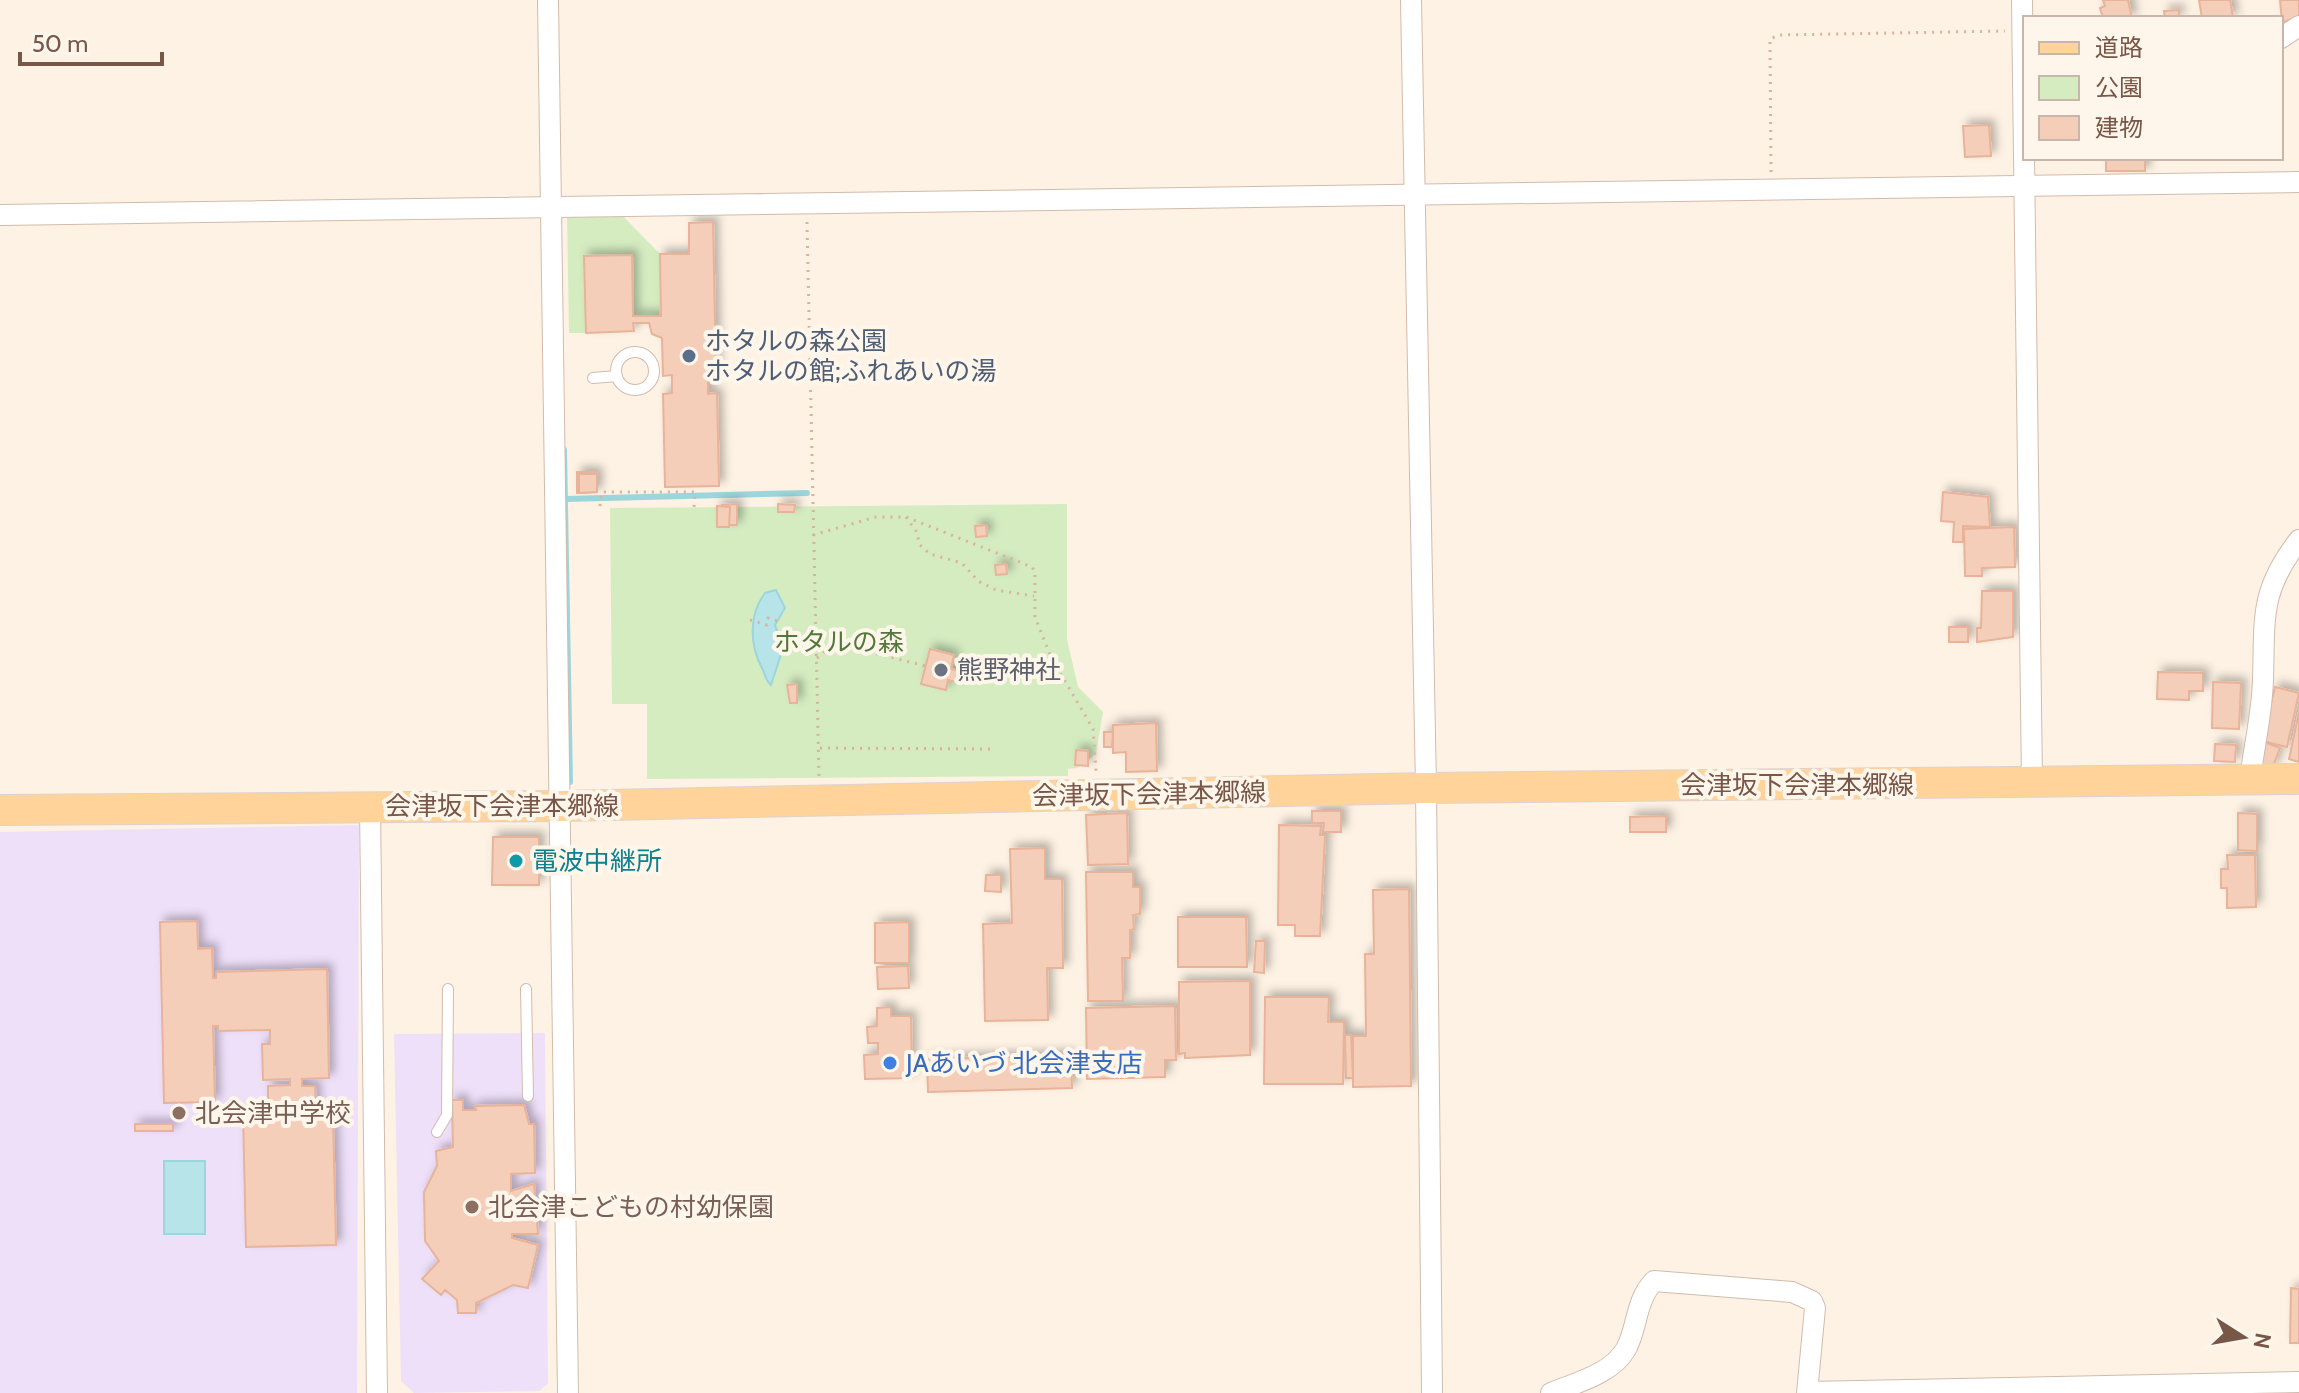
<svg xmlns="http://www.w3.org/2000/svg" width="2299" height="1393" viewBox="0 0 2299 1393" font-family="Cabin,'Noto Sans JP',sans-serif">
<defs>
<filter id="shadow"><feDropShadow dx="5" dy="-5" stdDeviation="4" flood-color="#0004"/></filter>
</defs>
<rect width="100%" height="100%" fill="#fef2e4"/>
<g fill="#efe0fa">
<polygon points="359,825 357,1393 0,1393 0,832"/>
<polygon points="545,1033 548,1384 539,1391 414,1393 401,1381 394,1034"/>
</g>
<g fill="#d5ecc1">
<polygon points="618,211 660,254 661,316 633,316 632,255 586,333 569,333 567,215"/>
<polygon points="1067,504 1067,639 1078,687 1103,712 1096,754 1077,768 1068,769 1068,776 647,779 647,704 612,704 610,508"/>
</g>
<g fill="#b7e4e8" stroke="#9cd5db" stroke-width="2">
<path d="M776,590L785,608L775,625L783,648L771,685C764,679 766,675 762,668C750,646 748,615 765,593Z"/>
<rect x="164" y="1161" width="41" height="73"/>
</g>
<g fill="none" stroke-linecap="round" stroke-linejoin="round">
<g stroke="#9cd5db" stroke-width="6">
<polyline points="564,450 570,782"/>
<polyline points="565,499 807,493"/>
</g>
</g>
<g fill="#f5ceba" stroke="#e8b399" stroke-width="2" filter="url(#shadow)">
<polygon points="2103,0 2128,0 2132,18 2103,18 2100,8 2105,6"/>
<polygon points="2199,0 2230,0 2233,18 2202,18"/>
<polygon points="2280,0 2299,0 2299,18 2282,22"/>
<polygon points="2179,10 2179,18 2165,18 2164,11"/>
<polygon points="1989,125 1991,156 1965,157 1963,126"/>
<rect x="2106" y="158" width="39" height="13"/>
<polygon points="713,222 716,374 708,374 708,394 717,393 719,486 665,487 663,394 672,393 672,375 663,376 662,338 652,334 649,323 633,323 634,331 586,333 584,256 632,255 633,316 661,316 660,254 689,254 689,223"/>
<polygon points="577,472 596,472 597,492 577,493"/>
<polygon points="579,474 597,474 597,492 579,493"/>
<polygon points="1943,492 1988,497 1990,527 1963,526 1963,542 1953,542 1954,522 1941,521"/>
<polygon points="737,504 737,525 722,525 722,505"/>
<polygon points="778,504 795,505 794,512 778,512"/>
<polygon points="717,506 730,507 729,527 717,527"/>
<polygon points="986,525 987,536 976,537 975,526"/>
<polygon points="2014,527 2015,567 1982,568 1982,576 1965,576 1964,529"/>
<polygon points="1006,564 1007,574 996,575 995,565"/>
<polygon points="1982,591 2013,591 2013,637 1977,642 1977,628 1981,628"/>
<rect x="1949" y="627" width="19" height="15"/>
<polygon points="930,649 954,655 951,669 963,672 960,683 948,680 946,690 921,684"/>
<polygon points="2158,672 2203,673 2203,691 2189,691 2189,700 2157,699"/>
<polygon points="2213,682 2241,683 2239,729 2212,728"/>
<polygon points="797,684 797,703 790,703 787,685"/>
<polygon points="2275,687 2299,693 2287,747 2262,741"/>
<polygon points="2299,712 2299,762 2289,759"/>
<polygon points="1156,723 1157,771 1126,772 1126,752 1113,753 1113,725"/>
<polygon points="1104,732 1113,732 1112,747 1104,747"/>
<polygon points="2264,742 2280,748 2272,769 2257,763"/>
<polygon points="2215,744 2236,745 2235,762 2214,761"/>
<polygon points="1076,750 1088,751 1088,766 1075,765"/>
<polygon points="1312,811 1341,811 1341,832 1323,832 1324,823 1312,823"/>
<polygon points="1127,813 1128,864 1088,865 1086,815"/>
<polygon points="2238,813 2257,814 2257,851 2238,850"/>
<polygon points="1666,816 1666,832 1630,832 1630,817"/>
<polygon points="1279,825 1321,826 1320,835 1325,835 1320,936 1295,936 1295,925 1278,925"/>
<polygon points="493,837 539,837 539,885 492,885"/>
<polygon points="1045,848 1045,879 1062,879 1063,968 1047,968 1048,1020 985,1021 983,924 1012,923 1010,849"/>
<polygon points="2227,855 2255,855 2256,907 2227,908 2227,888 2221,888 2221,869 2228,869"/>
<polygon points="1086,872 1133,872 1133,887 1140,887 1140,914 1133,915 1134,929 1130,930 1130,958 1122,958 1123,1001 1088,1001"/>
<polygon points="986,875 1001,875 1001,892 985,891"/>
<polygon points="1409,889 1411,1086 1353,1087 1353,1036 1366,1036 1365,954 1374,954 1373,890"/>
<polygon points="1178,917 1246,917 1247,967 1178,967"/>
<polygon points="197,921 198,949 212,948 213,978 216,978 216,972 327,969 329,1078 302,1079 302,1086 315,1086 316,1119 333,1118 336,1245 246,1247 243,1113 268,1112 268,1086 290,1085 290,1079 263,1080 262,1044 270,1044 270,1030 218,1031 218,1026 213,1026 215,1102 164,1103 160,922"/>
<polygon points="909,922 909,963 875,963 875,923"/>
<polygon points="1256,941 1265,941 1264,973 1254,972"/>
<polygon points="908,966 909,988 878,989 877,967"/>
<polygon points="1250,981 1250,1055 1185,1058 1185,1053 1179,1054 1179,982"/>
<polygon points="1265,997 1329,997 1328,1022 1344,1022 1343,1084 1264,1084"/>
<polygon points="1175,1006 1176,1060 1165,1060 1165,1077 1087,1079 1086,1008"/>
<polygon points="891,1007 891,1016 911,1016 912,1078 865,1079 864,1055 878,1054 878,1043 868,1043 867,1027 877,1026 877,1008"/>
<polygon points="1345,1035 1351,1035 1353,1078 1346,1078"/>
<polygon points="1071,1055 1072,1088 928,1092 927,1059"/>
<polygon points="452,1100 463,1100 463,1110 476,1110 475,1106 524,1105 529,1124 534,1124 535,1173 511,1174 511,1191 534,1184 538,1234 512,1234 512,1238 538,1245 528,1288 513,1285 476,1303 476,1313 458,1313 457,1300 445,1290 441,1295 422,1279 439,1261 425,1241 424,1192 437,1166 436,1151 453,1147"/>
<rect x="135" y="1124" width="38" height="7"/>
<polygon points="2291,1288 2299,1289 2299,1343 2290,1343"/>
</g>
<g fill="none" stroke-linecap="round" stroke-linejoin="round">
<g stroke="#d2bbac" stroke-width="12">
<g id="lane">
<circle cx="635" cy="371" r="19"/>
<polyline points="593,378 617,376"/>
<polyline points="526,989 528,1096"/>
<polyline points="437,1132 447,1115 448,989"/>
</g>
</g>
<g stroke="#d2bbac" stroke-width="22">
<g id="street">
<polyline points="548,0 568,1393"/>
<polyline points="1411,0 1426,788 1432,1393"/>
<polyline points="2022,0 2032,783"/>
<polyline points="2281,38 2299,26"/>
<polyline points="0,215 2299,182"/>
<path d="M2250,779C2254,747 2262,713 2263,680C2265,618 2259,592 2299,540"/>
<polyline points="370,806 377,1393"/>
<polyline points="1808,1392 2299,1382"/>
<path d="M1551,1393C1575,1383 1612,1374 1626,1349C1638,1327 1635,1301 1654,1281L1792,1292L1812,1301L1815,1308L1807,1393"/>
</g>
</g>
<g stroke="#dcd3cf" stroke-width="32">
<polyline id="primary" points="0,810 561,806 1426,788 2299,779"/>
</g>
<g stroke="#dab19d" stroke-width="3" stroke-dasharray="2 6" stroke-linecap="butt">
<polyline points="1771,172 1770,39 1779,35 2005,31"/>
<polyline points="807,222 819,778"/>
<polyline points="600,506 602,492 695,492 694,507"/>
<polyline points="906,517 916,531 920,545 930,554 962,563 978,581 996,590 1034,596"/>
<polyline points="813,535 876,517 906,517 1032,567 1035,572 1035,617 1051,657 1093,729 1096,772"/>
<polyline points="750,620 767,625 768,618 781,622"/>
<polyline points="817,658 828,649 841,645 926,666"/>
<polyline points="820,748 994,749"/>
</g>
<use href="#lane" stroke="#fff" stroke-width="10"/>
<use href="#street" stroke="#fff" stroke-width="20"/>
<use href="#primary" stroke="#ffd399" stroke-width="30"/>
</g>
<circle fill="#5c6f8a" stroke="#fff6eb" stroke-width="3" cx="689" cy="356" r="8"/>
<circle fill="#6b7280" stroke="#fff6eb" stroke-width="3" cx="941" cy="670" r="8"/>
<circle fill="#0f9aa8" stroke="#fff6eb" stroke-width="3" cx="516" cy="861" r="8"/>
<circle fill="#3f7fe0" stroke="#fff6eb" stroke-width="3" cx="890" cy="1063" r="8"/>
<g fill="#8d6e63" stroke="#fff6eb" stroke-width="3">
<circle cx="179" cy="1113" r="8"/>
<circle cx="472" cy="1207" r="8"/>
</g>
<g text-anchor="middle" dominant-baseline="central" stroke-width="8" stroke-linejoin="round" paint-order="stroke">
<g font-size="26" fill="#4e5e75" stroke="#fff6eb" text-anchor="start">
<text x="705" y="341">ホタルの森公園<tspan x="705" dy="30">ホタルの館;ふれあいの湯</tspan></text>
</g>
<g font-size="26" fill="#52793c" stroke="#fff6eb">
<text x="839" y="642">ホタルの森</text>
</g>
<g font-size="26" fill="#5b616d" stroke="#fff6eb" text-anchor="start">
<text x="957" y="670">熊野神社</text>
</g>
<g font-size="26" fill="#785648" stroke="#fff6eb">
<text x="1797" y="785">会津坂下会津本郷線</text>
<text transform="translate(1149 794) rotate(-1)">会津坂下会津本郷線</text>
<text x="502" y="806">会津坂下会津本郷線</text>
</g>
<g font-size="26" fill="#0d838f" stroke="#fff6eb" text-anchor="start">
<text x="532" y="861">電波中継所</text>
</g>
<g font-size="26" fill="#366cbe" stroke="#fff6eb" text-anchor="start">
<text x="906" y="1063">JAあいづ 北会津支店</text>
</g>
<g font-size="26" fill="#785e54" stroke="#fff6eb" text-anchor="start">
<text x="195" y="1113">北会津中学校</text>
<text x="488" y="1207">北会津こどもの村幼保園</text>
</g>
</g>
<rect x="2023" y="16" width="260" height="144" fill="#fff6eb" stroke="#c9b6aa" stroke-width="2"/>
<rect x="2039" y="42" width="40" height="12" fill="#ffd399" stroke="#c9b6aa" stroke-width="2"/>
<text x="2095" y="56" font-size="24" fill="#785648">道路</text>
<rect x="2039" y="76" width="40" height="24" fill="#d5ecc1" stroke="#c9b6aa" stroke-width="2"/>
<text x="2095" y="96" font-size="24" fill="#785648">公園</text>
<rect x="2039" y="116" width="40" height="24" fill="#f5ceba" stroke="#c9b6aa" stroke-width="2"/>
<text x="2095" y="136" font-size="24" fill="#785648">建物</text>
<g transform="translate(2243 1337) rotate(101)" stroke="#fff6eb" stroke-width="6" paint-order="stroke">
<path d="M0-6L14 30L0 20L-14 30Z" fill="#785648"/>
<text y="-12" font-size="22" font-weight="bold" text-anchor="middle" fill="#785648">N</text>
</g>
<path d="M20 52v12h142v-12" fill="none" stroke="#785648" stroke-width="4"/>
<text x="32" y="52" font-size="24" fill="#785648" stroke="#fff6eb" stroke-width="6" paint-order="stroke">50 m</text>
</svg>
